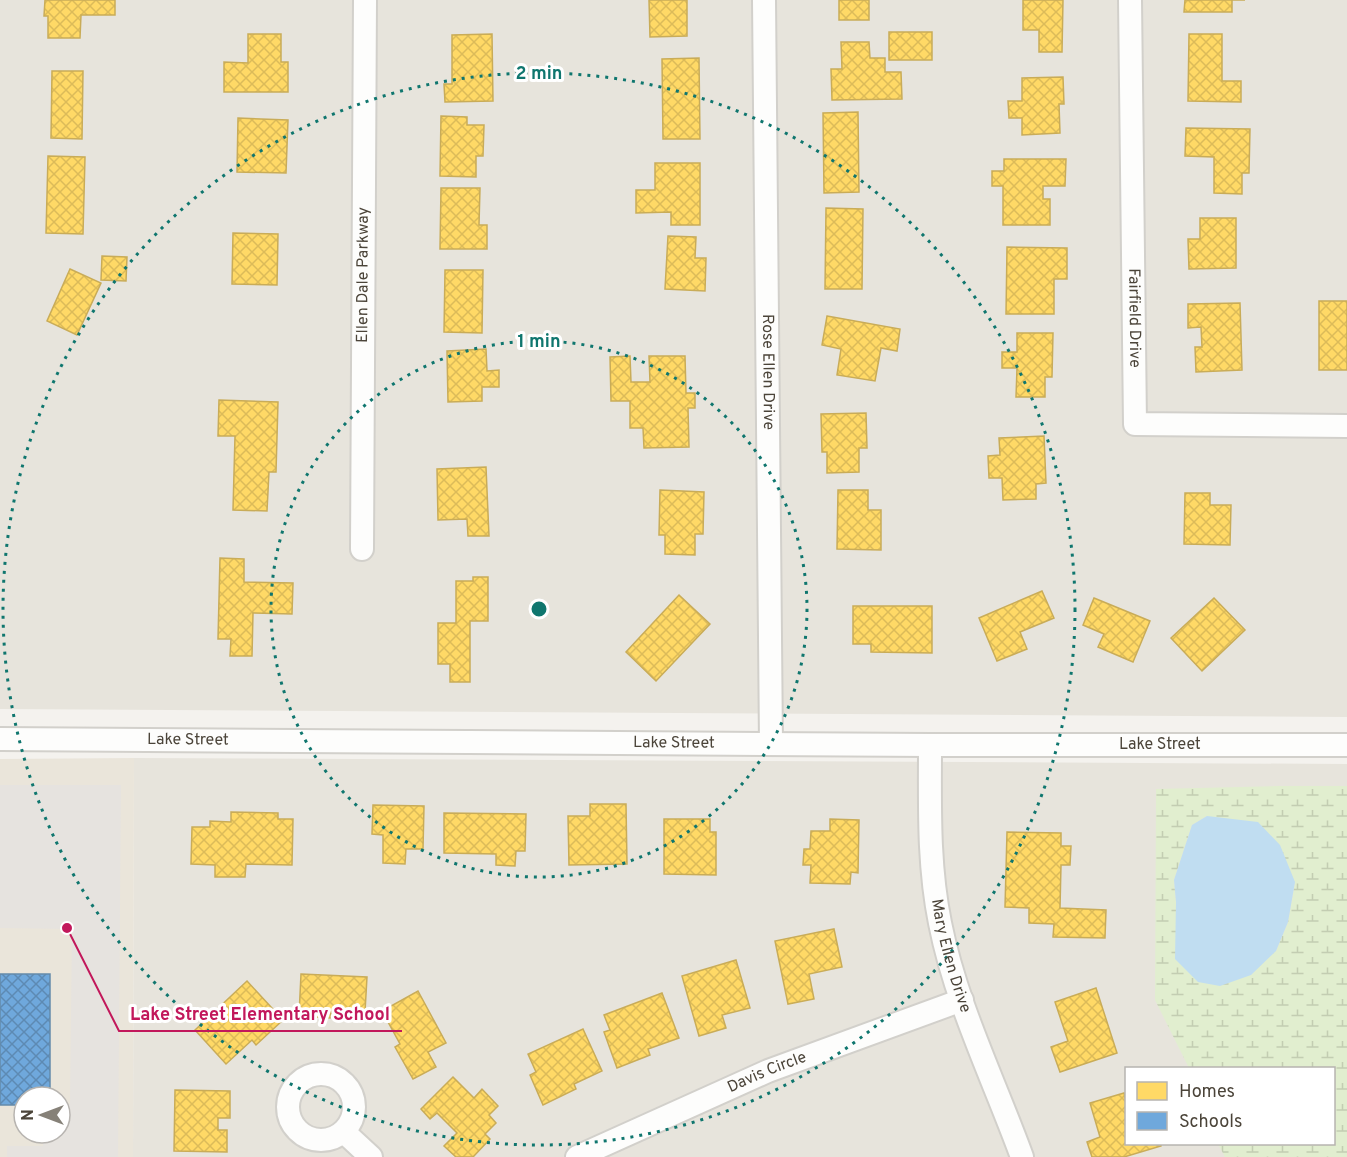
<svg xmlns="http://www.w3.org/2000/svg" width="1347" height="1157" viewBox="0 0 1347 1157" font-family="Overpass,sans-serif">
<defs>
<pattern id="wetland-marsh" width="20" height="14" patternUnits="userSpaceOnUse" patternTransform="scale(1.5)"><rect width="20" height="14" fill="#e1eecf"/><path d="M1 5h8M5 5V1M11 12h8M15 12V8" fill="none" stroke="#c3cdb2"/></pattern>
<pattern id="homes-cross-hatch" width="8" height="8" patternUnits="userSpaceOnUse" patternTransform="scale(1.5)"><rect width="8" height="8" fill="#ffd966"/><path d="M0 0l8 8M0 8l8-8" fill="none" stroke="#dcbb59"/></pattern>
<pattern id="schools-cross-hatch" width="8" height="8" patternUnits="userSpaceOnUse" patternTransform="scale(1.5)"><rect width="8" height="8" fill="#6fa8dc"/><path d="M0 0l8 8M0 8l8-8" fill="none" stroke="#5d8ab3"/></pattern>
</defs>
<rect width="100%" height="100%" fill="#f4f2ee"/>
<g fill="#e7e4dc" fill-rule="evenodd">
<polygon points="0,0 1347,0 1347,717 0,709"/>
<path d="M134,758L1347,764V1157H133ZM1126,1068H1334V1144H1126Z"/>
</g>
<path fill="#eae5da" fill-rule="evenodd" d="M134,758L133,1157H0V759ZM24,1097H60V1133H24Z"/>
<path fill="url(#wetland-marsh)" fill-rule="evenodd" d="M1278,786H1347V1157H1225L1218,1144H1334V1068H1189L1155,1000L1156,789ZM1207,816L1295,882L1288,922L1276,951L1176,902L1174,880L1192,825Z"/>
<polygon fill="#e6e3df" points="0,785 121,785 118,1157 7,1157 7,1146 43,1146 44,1133 60,1133 60,1104 70,1104 72,929 0,928"/>
<polygon fill="#c0ddf1" points="1207,816 1258,822 1280,845 1295,882 1288,922 1276,951 1251,975 1220,986 1198,982 1175,959 1176,902 1174,880 1192,825"/>
<g fill="url(#homes-cross-hatch)" stroke="#c9ac58" stroke-width="1.5">
<polygon points="45,0 115,0 115,15 81,15 80,38 48,38 48,16 44,16"/>
<polygon points="649,0 687,0 687,36 650,37"/>
<rect x="839" y="0" width="30" height="20"/>
<polygon points="1023,0 1063,0 1062,52 1039,52 1039,30 1023,30"/>
<polygon points="1185,0 1245,0 1232,0 1232,12 1184,12"/>
<rect x="889" y="32" width="43" height="28"/>
<polygon points="248,34 281,34 281,62 288,62 288,92 224,92 224,62 248,63"/>
<polygon points="492,34 493,101 445,102 444,84 452,84 452,35"/>
<polygon points="1189,34 1222,34 1222,81 1241,81 1241,102 1188,101"/>
<polygon points="841,42 869,42 870,58 885,58 885,72 901,72 902,99 832,100 831,69 842,69"/>
<polygon points="699,58 700,139 663,139 662,59"/>
<polygon points="52,71 83,71 82,139 51,138"/>
<polygon points="1063,77 1064,104 1059,104 1060,133 1022,135 1022,118 1009,118 1008,101 1022,101 1022,78"/>
<polygon points="858,112 859,192 824,193 823,113"/>
<polygon points="441,116 467,117 467,125 484,125 483,156 476,156 476,177 440,176"/>
<polygon points="238,118 288,120 286,173 237,172"/>
<polygon points="1186,128 1250,129 1249,173 1242,173 1242,194 1214,193 1214,157 1185,156"/>
<polygon points="48,156 85,157 83,234 46,233"/>
<polygon points="1004,159 1066,159 1065,186 1043,186 1043,199 1050,199 1050,225 1003,225 1003,186 992,186 992,171 1004,171"/>
<polygon points="655,163 700,163 700,225 671,225 671,212 636,213 636,190 655,190"/>
<polygon points="441,188 480,188 479,225 487,225 487,249 440,249"/>
<polygon points="826,208 863,209 862,289 825,289"/>
<polygon points="1200,218 1236,218 1236,268 1189,269 1188,239 1200,239"/>
<polygon points="233,233 278,234 277,285 232,284"/>
<polygon points="668,236 696,237 695,258 706,258 705,291 665,289"/>
<polygon points="1007,247 1067,248 1067,279 1054,279 1054,314 1006,314"/>
<polygon points="102,256 127,257 126,281 101,280"/>
<polygon points="70,269 101,283 77,335 47,321"/>
<polygon points="445,270 483,270 482,333 444,332"/>
<rect x="1319" y="301" width="28" height="69"/>
<polygon points="1240,303 1242,370 1196,372 1195,347 1202,347 1201,327 1188,328 1188,304"/>
<polygon points="827,316 900,329 897,351 881,348 875,381 837,375 841,349 822,345"/>
<polygon points="1017,333 1053,333 1052,377 1045,377 1045,397 1016,397 1017,368 1002,368 1002,352 1017,352"/>
<polygon points="486,349 487,371 499,370 499,387 482,387 482,401 448,402 447,351"/>
<polygon points="630,356 631,382 650,382 649,356 685,356 686,393 695,393 695,408 688,408 689,447 644,448 643,428 630,428 630,401 611,401 610,357"/>
<polygon points="219,400 278,402 276,472 269,472 267,511 233,510 235,436 218,436"/>
<polygon points="866,413 867,448 859,448 859,472 827,473 827,452 822,452 821,414"/>
<polygon points="1044,436 1046,483 1036,484 1036,499 1003,500 1002,478 989,478 988,456 1000,455 999,438"/>
<polygon points="486,467 489,536 468,536 467,519 438,520 437,469"/>
<polygon points="660,490 704,492 703,534 695,534 695,555 665,554 665,535 659,535"/>
<polygon points="838,490 868,490 868,510 881,510 881,550 837,549"/>
<polygon points="1185,493 1210,493 1210,505 1231,505 1230,545 1184,544"/>
<polygon points="220,558 244,559 244,582 293,583 292,614 253,613 252,656 230,656 231,639 218,639"/>
<polygon points="473,577 488,577 488,621 470,621 470,682 450,682 450,664 438,664 438,623 456,623 456,581 473,581"/>
<polygon points="1042,591 1054,618 1020,632 1027,649 997,661 979,618"/>
<polygon points="679,595 710,624 656,681 626,652"/>
<polygon points="1094,598 1150,621 1133,662 1098,647 1104,634 1083,625"/>
<polygon points="1214,598 1245,630 1202,671 1171,638"/>
<polygon points="853,606 932,606 932,653 871,652 871,644 853,644"/>
<polygon points="590,804 626,804 627,864 569,865 568,816 590,816"/>
<polygon points="373,805 424,806 423,849 406,849 405,864 383,863 383,835 372,834"/>
<polygon points="231,812 278,813 278,819 293,819 292,865 246,864 245,877 215,877 215,865 191,864 192,827 210,827 210,821 231,822"/>
<polygon points="444,813 526,814 525,851 516,851 515,866 496,865 496,854 444,853"/>
<polygon points="664,819 710,819 710,832 716,832 716,875 664,874"/>
<polygon points="830,819 859,820 858,873 851,872 850,884 810,883 811,865 803,865 804,849 810,849 811,831 830,831"/>
<polygon points="1007,832 1061,833 1061,846 1071,846 1070,865 1061,865 1060,908 1106,910 1105,938 1053,937 1054,924 1029,923 1029,908 1005,907"/>
<polygon points="834,929 842,967 809,974 814,999 788,1004 775,941"/>
<polygon points="736,960 750,1008 722,1015 726,1028 699,1036 682,976"/>
<polygon points="301,974 367,977 365,1012 331,1011 330,1018 299,1016"/>
<polygon points="247,981 283,1020 256,1045 252,1040 226,1064 195,1030"/>
<polygon points="1096,988 1117,1053 1060,1072 1051,1047 1068,1041 1055,1002"/>
<polygon points="418,991 446,1043 428,1052 436,1067 413,1079 395,1047 400,1044 382,1011"/>
<polygon points="662,993 679,1038 648,1049 650,1055 617,1068 604,1032 610,1030 604,1015"/>
<polygon points="583,1029 602,1071 574,1084 576,1089 543,1105 530,1075 536,1072 528,1054"/>
<polygon points="453,1077 474,1098 482,1089 498,1106 489,1115 496,1123 485,1134 490,1139 473,1157 456,1157 444,1146 457,1133 437,1113 430,1119 421,1109"/>
<polygon points="175,1090 230,1091 230,1118 218,1118 218,1130 227,1130 227,1152 174,1151"/>
<polygon points="1124,1093 1126,1101 1126,1144 1161,1144 1161,1146 1124,1157 1092,1157 1087,1142 1100,1137 1090,1103"/>
</g>
<polygon fill="url(#schools-cross-hatch)" stroke="#648aab" stroke-width="1.5" points="0,974 50,974 50,1093 29,1093 29,1097 24,1097 24,1105 0,1105"/>
<g fill="none" stroke-linecap="round" stroke-linejoin="round">
<g stroke="#d2d0cb" stroke-width="26">
<g id="street">
<path id="s1" d="M764,0L771,743"/>
<path id="s2" d="M1130,0L1135,424L1347,426"/>
<path id="s3" d="M362,549L365,0"/>
<path id="s4" d="M0,739L930,745H1347"/>
<path id="s5" d="M930,745C930,805 928,864 940,923C956,1004 994,1080 1022,1157"/>
<circle cx="321" cy="1107" r="33"/>
<polyline points="344,1132 371,1157"/>
<path id="s6" d="M577,1157L768,1071L962,1000"/>
</g>
</g>
<use href="#street" stroke="#fdfdfc" stroke-width="22"/>
</g>
<g fill="none" stroke="#0f766e" stroke-width="3" stroke-dasharray="3 6">
<circle cx="539" cy="609" r="268"/>
<circle cx="539" cy="609" r="536"/>
</g>
<g text-anchor="middle" dominant-baseline="central" stroke-width="6" stroke-linejoin="round" paint-order="stroke">
<g font-size="16" fill="#4b4439" stroke="#fff">
<text stroke="none"><textPath href="#s3" startOffset="274">Ellen Dale Parkway</textPath></text>
<text stroke="none"><textPath href="#s2" startOffset="318">Fairfield Drive</textPath></text>
<text stroke="none"><textPath href="#s1" startOffset="372">Rose Ellen Drive</textPath></text>
<text stroke="none"><textPath href="#s4" startOffset="188">Lake Street</textPath></text>
<text stroke="none"><textPath href="#s4" startOffset="674">Lake Street</textPath></text>
<text stroke="none"><textPath href="#s4" startOffset="1160">Lake Street</textPath></text>
<text stroke="none"><textPath href="#s5" startOffset="213">Mary Ellen Drive</textPath></text>
<text stroke="none"><textPath href="#s6" startOffset="208">Davis Circle</textPath></text>
</g>
</g>
<circle cx="539" cy="609" r="9" fill="#0f766e" stroke="#fff" stroke-width="3"/>
<g font-size="18" text-anchor="middle" font-weight="bold" fill="#0f766e" stroke="#fff" stroke-width="6" stroke-linejoin="round" paint-order="stroke">
<text x="539" y="79">2 min</text>
<text x="539" y="347">1 min</text>
</g>
<path fill="none" stroke="#c2185b" stroke-width="2" d="M67 928L119 1031H402"/>
<circle fill="#c2185b" stroke="#fff" stroke-width="2" cx="67" cy="928" r="6"/>
<g font-size="18" text-anchor="middle" font-weight="bold" fill="#c2185b" stroke="#fff" stroke-width="6" stroke-linejoin="round" paint-order="stroke">
<text x="260" y="1020">Lake Street Elementary School</text>
</g>
<rect x="1125" y="1067" width="210" height="78" fill="#ffffff" stroke="#b7b4b0" stroke-width="1.5"/>
<rect x="1137" y="1082" width="30" height="18" fill="#ffd966" stroke="#b7b4b0" stroke-width="1.5"/>
<text x="1179" y="1097" font-size="18" fill="#4b4439">Homes</text>
<rect x="1137" y="1112" width="30" height="18" fill="#6fa8dc" stroke="#b7b4b0" stroke-width="1.5"/>
<text x="1179" y="1127" font-size="18" fill="#4b4439">Schools</text>
<g transform="translate(42 1115) rotate(270)"><circle r="28" fill="#ffffff" stroke="#b7b4b0" stroke-width="1.5"/>
<path d="M0-4.5L10 22L0 15L-10 22Z" fill="#868178"/>
<text y="-9" font-size="16" font-weight="bold" text-anchor="middle" fill="#4b4439">N</text>
</g>
</svg>
